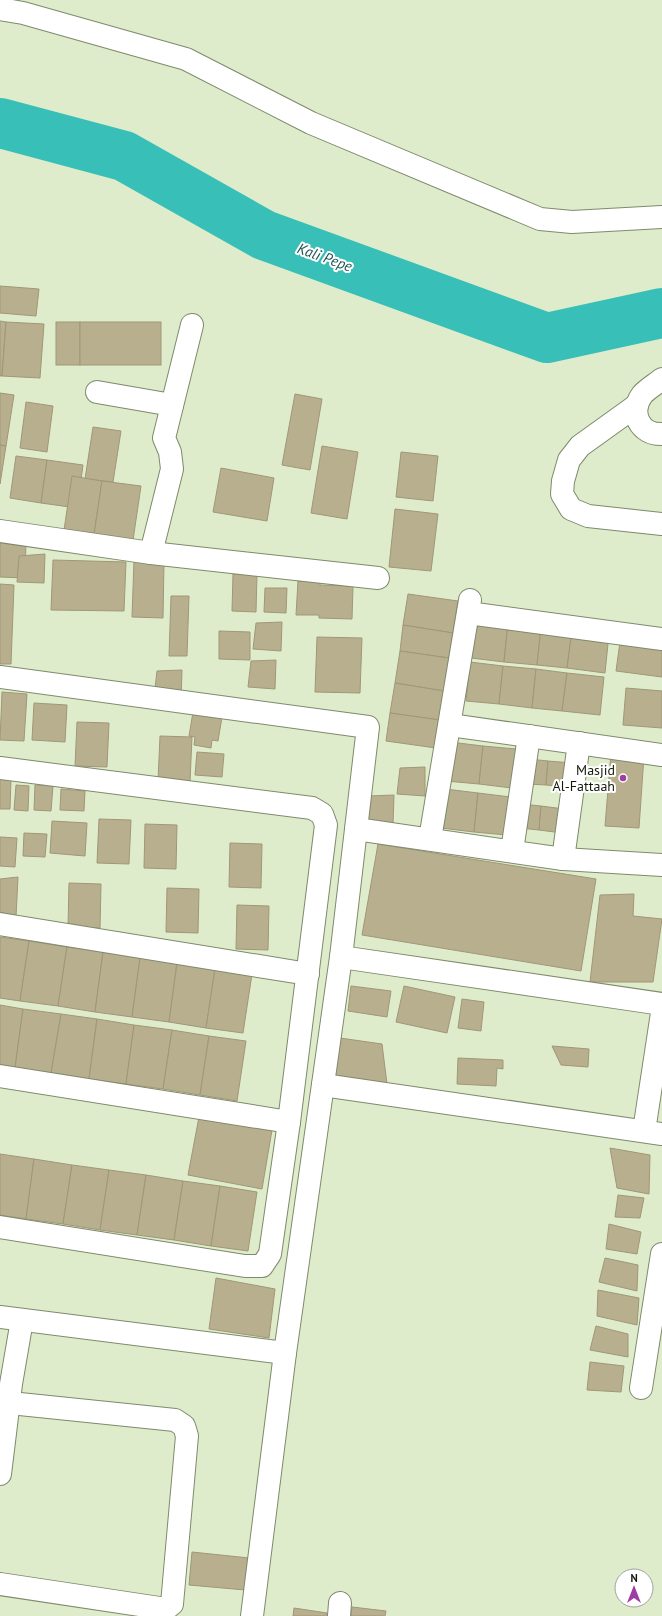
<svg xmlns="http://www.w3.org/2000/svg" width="662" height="1616" viewBox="0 0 662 1616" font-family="'PT Sans',sans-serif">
<rect width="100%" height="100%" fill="#deeccb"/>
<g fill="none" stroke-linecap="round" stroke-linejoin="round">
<polyline stroke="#37bfb8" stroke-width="50" points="0,123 124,156 264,235 547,338 662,313"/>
</g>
<g fill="#b8af8f" stroke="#a09777">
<polygon points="0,286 39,289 36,316 0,313"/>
<polygon points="0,321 6,322 2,376 0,376"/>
<polygon points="6,322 44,324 40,378 2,376"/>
<rect x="56" y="322" width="24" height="43"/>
<rect x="80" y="322" width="81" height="43"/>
<polygon points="0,393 14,395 6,446 0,445"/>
<polygon points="295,394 322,399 310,470 282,465"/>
<polygon points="26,402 53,406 47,452 20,448"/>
<polygon points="93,427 121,431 113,482 85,479"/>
<polygon points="0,445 6,446 0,484"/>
<polygon points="322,446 358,452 347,519 311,513"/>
<polygon points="401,452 438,456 433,501 396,497"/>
<polygon points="16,456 47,460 41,503 10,498"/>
<polygon points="47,460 83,465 77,508 41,503"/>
<polygon points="221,468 274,478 267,521 213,512"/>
<polygon points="72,476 102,481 93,541 63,537"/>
<polygon points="102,481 141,486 132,547 93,541"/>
<polygon points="395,509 438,514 431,571 389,567"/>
<polygon points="0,540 26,541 25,578 0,577"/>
<polygon points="45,554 44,583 17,582 19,556"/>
<polygon points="53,560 126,562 124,611 51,610"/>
<polygon points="134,561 164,562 163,618 132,617"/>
<polygon points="233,574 257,574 256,612 232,611"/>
<polygon points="298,581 320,581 320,585 353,586 352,619 319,618 319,615 296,615"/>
<polygon points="0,584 14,585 11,664 0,664"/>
<polygon points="265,588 287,588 286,613 264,612"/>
<polygon points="408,594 458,601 453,633 403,625"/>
<polygon points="171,596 189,596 187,656 169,656"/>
<polygon points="475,619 508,623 504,662 471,658"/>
<polygon points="282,622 281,651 253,649 256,623"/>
<polygon points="508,623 541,627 537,665 504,662"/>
<polygon points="403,625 453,633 449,658 400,651"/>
<polygon points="541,627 572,630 567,668 537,665"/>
<polygon points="572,630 609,634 605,673 567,668"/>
<polygon points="219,631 250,632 250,660 219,659"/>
<polygon points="317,637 362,638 360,693 315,692"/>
<polygon points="620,642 662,647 662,677 616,671"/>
<polygon points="400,651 449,658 444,691 395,683"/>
<polygon points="276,660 275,689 248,687 251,661"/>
<polygon points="470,662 503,666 499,704 466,701"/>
<polygon points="503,666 536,669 532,708 499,704"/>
<polygon points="536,669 567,673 562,711 532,708"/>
<polygon points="182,670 181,699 154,697 157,671"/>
<polygon points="567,673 604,677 600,715 562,711"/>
<polygon points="395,683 444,691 440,720 390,713"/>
<polygon points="626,688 662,691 662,728 623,725"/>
<polygon points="2,692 27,694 24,741 0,740"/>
<polygon points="34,703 67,705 65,742 32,740"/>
<polygon points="193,712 222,717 218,741 212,740 211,748 194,745 195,737 189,736"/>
<polygon points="390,713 440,720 436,748 386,741"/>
<polygon points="77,722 109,723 107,767 75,766"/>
<polygon points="160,736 192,737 190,782 158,781"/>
<polygon points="450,742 483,746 479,784 446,781"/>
<polygon points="483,746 516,749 512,788 479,784"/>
<polygon points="197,752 224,754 222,777 195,775"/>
<polygon points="611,753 644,756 639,828 605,826"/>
<polygon points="529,759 548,761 546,785 527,784"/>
<polygon points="548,761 572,763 569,787 546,785"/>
<polygon points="425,767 425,796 397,794 400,768"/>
<polygon points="0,778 11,779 10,809 0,809"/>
<polygon points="16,785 29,786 28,811 14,810"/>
<polygon points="35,785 53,786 51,811 34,810"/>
<polygon points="61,789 85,791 84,811 60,810"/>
<polygon points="445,789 478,793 474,832 441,828"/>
<polygon points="478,793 511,797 507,835 474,832"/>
<polygon points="394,795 393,824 366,822 369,796"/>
<polygon points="522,804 541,806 539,830 520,828"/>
<polygon points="541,806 564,809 562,833 539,830"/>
<polygon points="99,819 131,820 129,864 97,863"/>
<polygon points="52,821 87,823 85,856 50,853"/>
<polygon points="145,824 177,825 176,869 144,868"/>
<polygon points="24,833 47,834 45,857 23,856"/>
<polygon points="0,837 17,838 15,867 0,866"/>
<polygon points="230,843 262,844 261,888 229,887"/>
<polygon points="378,844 596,879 581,971 362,935"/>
<polygon points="18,877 16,917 0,912 0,879"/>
<polygon points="69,883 101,884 100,928 68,927"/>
<polygon points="167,888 199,889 198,933 166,932"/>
<polygon points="634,894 633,916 662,919 653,982 590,982 600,895"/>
<polygon points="237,905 269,906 268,950 236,949"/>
<polygon points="0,937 29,941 20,1001 0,998"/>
<polygon points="29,941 67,947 58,1006 20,1001"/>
<polygon points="67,947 103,952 95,1012 58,1006"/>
<polygon points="103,952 140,958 132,1017 95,1012"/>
<polygon points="140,958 177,963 169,1022 132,1017"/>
<polygon points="177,963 215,969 206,1028 169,1022"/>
<polygon points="215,969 252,974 243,1033 206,1028"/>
<polygon points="351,986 391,991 387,1017 348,1011"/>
<polygon points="404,986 455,997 447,1033 396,1022"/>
<polygon points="462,999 484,1002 481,1031 458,1028"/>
<polygon points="0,1005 23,1009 15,1068 0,1066"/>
<polygon points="23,1009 61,1014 51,1073 15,1068"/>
<polygon points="61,1014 97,1019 89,1079 51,1073"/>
<polygon points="97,1019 134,1025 126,1084 89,1079"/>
<polygon points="134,1025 172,1030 163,1089 126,1084"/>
<polygon points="172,1030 209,1036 200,1095 163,1089"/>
<polygon points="209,1036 246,1041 237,1101 200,1095"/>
<polygon points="340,1038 382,1044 387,1084 334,1075"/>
<polygon points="552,1046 589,1049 588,1067 561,1065"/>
<polygon points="458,1058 503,1060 503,1069 497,1068 496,1086 457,1084"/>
<polygon points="199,1117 272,1130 262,1189 188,1175"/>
<polygon points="610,1148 650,1155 649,1194 617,1188"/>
<polygon points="0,1154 34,1159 26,1219 0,1215"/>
<polygon points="34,1159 72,1165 63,1224 26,1219"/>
<polygon points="72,1165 109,1170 100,1230 63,1224"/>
<polygon points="109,1170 146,1175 137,1235 100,1230"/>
<polygon points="146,1175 183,1181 174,1240 137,1235"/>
<polygon points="183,1181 220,1186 211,1246 174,1240"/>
<polygon points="220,1186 257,1192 248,1251 211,1246"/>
<polygon points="618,1195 644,1198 640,1218 615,1217"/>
<polygon points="609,1224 641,1232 637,1254 606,1249"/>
<polygon points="605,1258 638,1265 637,1291 599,1282"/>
<polygon points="216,1278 275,1289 269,1338 209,1329"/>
<polygon points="598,1290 639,1298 637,1325 597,1316"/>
<polygon points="596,1326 628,1334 628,1357 590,1350"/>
<polygon points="590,1362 624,1366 621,1392 587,1390"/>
<polygon points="192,1552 249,1558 245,1590 189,1585"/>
<polygon points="352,1607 386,1611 385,1616 351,1616"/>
<polygon points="294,1608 327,1613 326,1616 293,1616"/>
</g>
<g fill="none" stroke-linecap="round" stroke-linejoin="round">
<g stroke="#7e8a6c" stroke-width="24">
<g id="minor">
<polyline points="0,9 23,13 186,59 311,123 540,219 572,222 662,217"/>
<path d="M662,379C656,384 647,389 642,395C629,413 640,435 662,434"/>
<polyline points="97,392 172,405"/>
<polyline points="637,405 580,446 569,460 563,481 562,494 571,509 588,516 662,524"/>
<polyline points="0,531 151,553 378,578"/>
<polyline points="151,553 172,469 170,452 164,438 192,325"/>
<polyline points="468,613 662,639"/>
<polyline points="0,677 368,727 341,957 285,1353 252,1616"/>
<polyline points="450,725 662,755"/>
<polyline points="0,768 312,808 322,814 326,825 289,1122 270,1254 262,1266 245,1266 0,1227"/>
<polyline points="356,829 563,859 662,865"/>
<polyline points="430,839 470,600"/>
<polyline points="512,851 529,736"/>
<polyline points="563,859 579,743"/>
<polyline points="0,924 308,974"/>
<polyline points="341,957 662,1004"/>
<polyline points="0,1076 289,1122"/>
<polyline points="323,1085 662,1134"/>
<polyline points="644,1131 662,1013"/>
<polyline points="0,1317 285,1353"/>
<polyline points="641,1388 662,1254"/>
<polyline points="0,1474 11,1384 22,1320"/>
<polyline points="0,1584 166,1609 172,1604 187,1436 184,1426 175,1420 10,1403"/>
<polyline points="339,1616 340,1603"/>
</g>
</g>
<use href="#minor" stroke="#fff" stroke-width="22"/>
</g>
<circle fill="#a03da3" stroke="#fff" stroke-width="1.5" cx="623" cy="778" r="4"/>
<g text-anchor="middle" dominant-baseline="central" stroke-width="4" stroke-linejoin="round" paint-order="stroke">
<g font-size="14" fill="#14190d" stroke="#fff" text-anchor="end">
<text x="615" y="770">Masjid<tspan x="615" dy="16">Al-Fattaah</tspan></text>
</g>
<g font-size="15" font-style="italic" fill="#1d5451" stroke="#fff">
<text transform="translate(325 257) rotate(20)">Kali Pepe</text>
</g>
</g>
<g transform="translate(634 1588)"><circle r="19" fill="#ffffff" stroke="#a1a39e"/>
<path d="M0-3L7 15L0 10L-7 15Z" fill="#a03da3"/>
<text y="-6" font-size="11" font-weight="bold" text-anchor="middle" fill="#14190d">N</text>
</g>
</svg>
